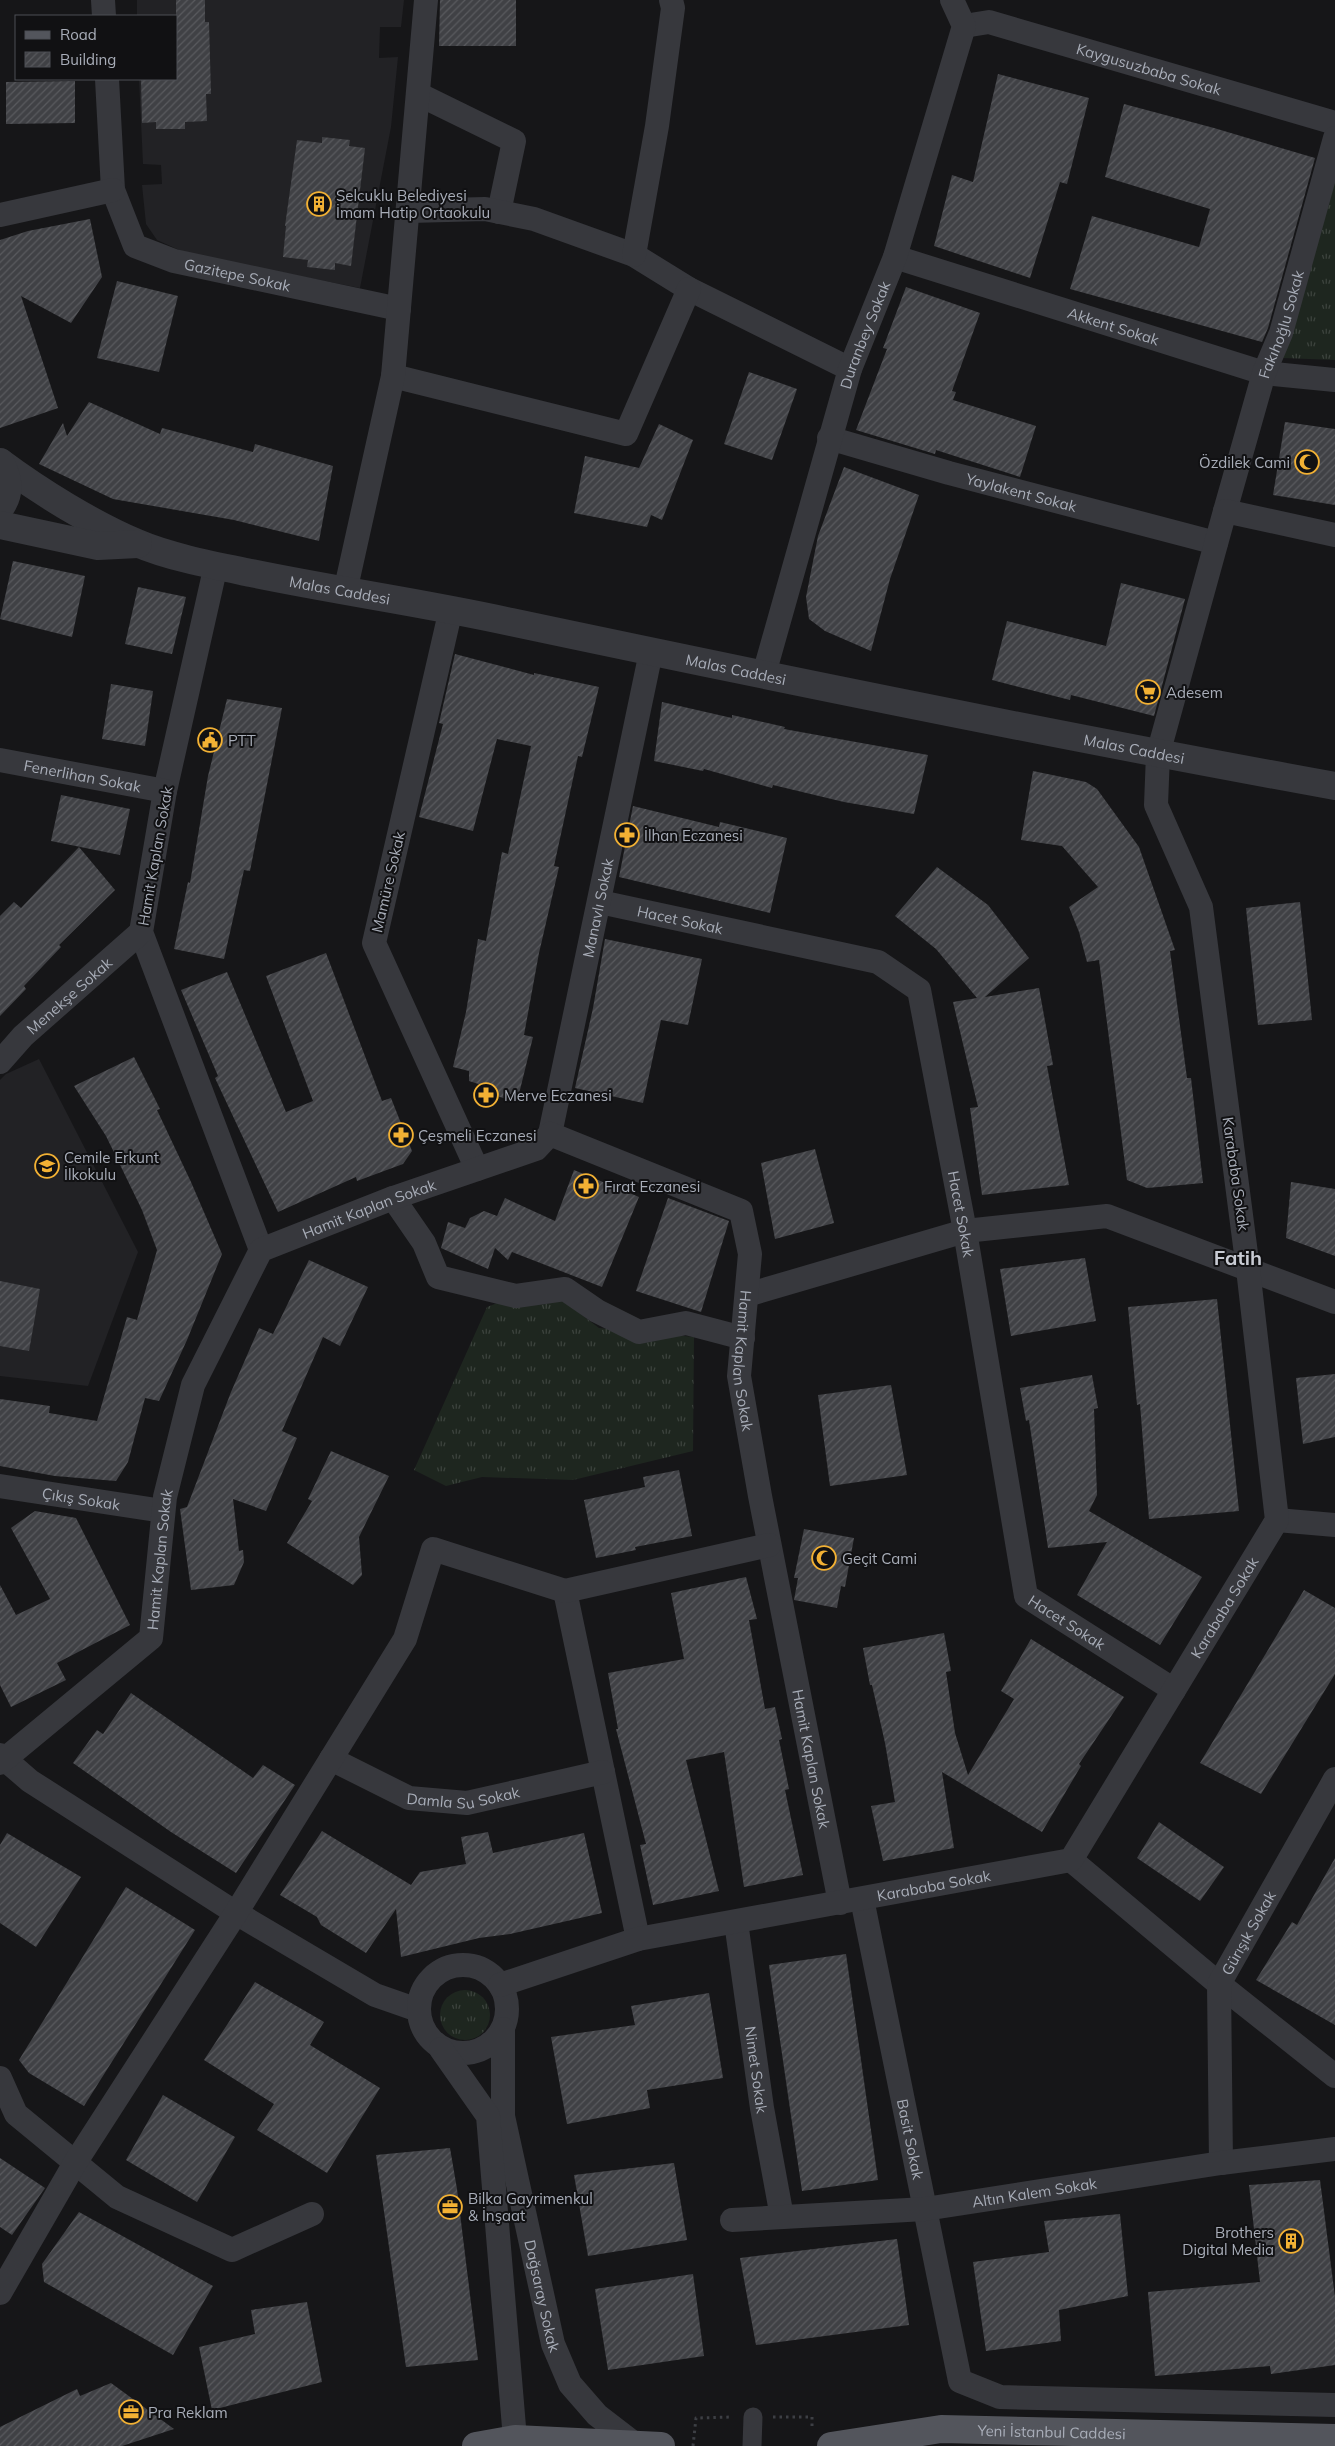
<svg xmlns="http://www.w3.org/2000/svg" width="1335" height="2446" viewBox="0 0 1335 2446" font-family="Mulish,sans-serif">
<defs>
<pattern id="grass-tufts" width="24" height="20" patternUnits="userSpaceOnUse" patternTransform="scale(1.25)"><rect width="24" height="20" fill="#1e261f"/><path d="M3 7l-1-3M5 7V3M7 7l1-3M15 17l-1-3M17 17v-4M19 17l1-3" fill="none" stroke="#3c433d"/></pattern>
<pattern id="building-hatch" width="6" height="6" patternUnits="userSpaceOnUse" patternTransform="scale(1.25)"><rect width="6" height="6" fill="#404145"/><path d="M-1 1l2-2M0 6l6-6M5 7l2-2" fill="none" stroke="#595a5e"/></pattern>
</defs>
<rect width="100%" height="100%" fill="#161618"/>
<g fill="#222225">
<polygon points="137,0 404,0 401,27 380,27 379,58 398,57 391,127 360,288 188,254 157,240 146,224 142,185 162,184 161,165 143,164 139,79 176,79 176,16 137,16"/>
<polygon points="39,1059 138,1252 88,1386 0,1376 0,1080 6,1074"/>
</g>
<g fill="url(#grass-tufts)">
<polygon points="1335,175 1335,360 1283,358"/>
<polygon points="516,1296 562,1300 599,1328 694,1337 693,1451 573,1480 482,1477 446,1486 414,1470 487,1307"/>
<circle cx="465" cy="2015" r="25"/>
</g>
<g fill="url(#building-hatch)">
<polygon points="176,0 205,0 205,22 209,22 211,94 206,94 207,121 185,122 185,129 156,129 156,122 142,123 141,79 176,79"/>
<polygon points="440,0 516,0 516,46 439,46"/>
<polygon points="998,74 1089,98 1067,184 1060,182 1030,278 934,246 952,175 973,182"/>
<polygon points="75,81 75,123 6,124 6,82"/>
<polygon points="1124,104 1214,128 1315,158 1268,328 1262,342 1070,289 1092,216 1199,247 1210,209 1105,177"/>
<polygon points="322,137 350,140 349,146 365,148 351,266 335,263 335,270 307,267 308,260 283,257 286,226 285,226 297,140 322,143"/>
<polygon points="90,219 102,277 71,323 21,296 58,408 0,428 0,240 28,231"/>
<polygon points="117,281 178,296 159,372 97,358"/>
<polygon points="906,287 980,313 952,391 956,392 953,400 1036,426 1020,477 936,450 935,454 856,430 887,349 883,348"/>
<polygon points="749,372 797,389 772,460 724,444"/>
<polygon points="89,402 160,434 162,428 253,452 255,444 333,466 319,541 234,520 113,499 39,464 63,423 67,436"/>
<polygon points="1285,422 1335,429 1335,505 1273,495"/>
<polygon points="659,424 693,440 662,520 651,515 647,527 574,513 585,456 639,468"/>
<polygon points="844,467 919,495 890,579 871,651 825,631 809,619 806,597 818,536"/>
<polygon points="13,561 85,576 72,637 0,619"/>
<polygon points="1121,583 1185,599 1154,716 1071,695 1070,700 992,680 1007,621 1106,646"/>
<polygon points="138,587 186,597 172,654 125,644"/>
<polygon points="455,654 534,675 534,673 599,687 582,757 578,756 554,866 559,867 539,953 524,1035 533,1037 517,1102 490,1094 491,1088 469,1081 469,1071 453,1067 466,1012 478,939 486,941 502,852 508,854 531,746 497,739 473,831 419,817 443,724 439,723"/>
<polygon points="111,684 153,691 145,746 102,739"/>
<polygon points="227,699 282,708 250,871 244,870 224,959 174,949 188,882 190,883 208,776"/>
<polygon points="662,702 732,718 732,715 785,727 784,729 928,755 914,814 844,802 773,785 772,788 704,769 703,771 654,761"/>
<polygon points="1033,771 1086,782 1097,789 1139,847 1175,950 1170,951 1187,1078 1191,1078 1203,1183 1147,1188 1127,1180 1099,960 1087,962 1079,932 1069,907 1098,887 1062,846 1021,840"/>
<polygon points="61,795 130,809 120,855 51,841"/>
<polygon points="633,806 719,827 720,822 787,838 770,913 619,877"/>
<polygon points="79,847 115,890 59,945 61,947 24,986 26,989 0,1016 0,916 14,902 21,908"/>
<polygon points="937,867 988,905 1029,958 985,997 1039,988 1053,1065 1047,1066 1069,1185 982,1195 970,1108 978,1107 953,1002 977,998 936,949 895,916"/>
<polygon points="1300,902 1312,1020 1258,1025 1246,908"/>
<polygon points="605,939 702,959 688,1025 661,1020 643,1103 575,1088 593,1008"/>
<polygon points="326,953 382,1101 391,1098 412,1151 403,1164 357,1181 356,1177 278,1212 215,1078 218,1076 181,990 227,972 286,1112 313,1101 266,976"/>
<polygon points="134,1057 160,1109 157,1110 191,1182 222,1254 187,1340 159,1401 145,1398 128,1462 116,1481 55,1476 0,1466 0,1399 50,1406 49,1413 97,1421 127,1317 137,1320 157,1250 142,1210 106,1136 74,1086"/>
<polygon points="815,1149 834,1223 775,1239 761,1163"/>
<polygon points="574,1170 639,1197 602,1287 512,1252 508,1260 495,1248 488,1269 441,1248 448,1222 465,1228 470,1218 484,1211 497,1216 505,1198 555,1221"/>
<polygon points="1291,1182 1335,1189 1335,1256 1286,1238"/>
<polygon points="668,1198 729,1221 701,1312 636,1291"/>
<polygon points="1085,1258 1096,1321 1011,1336 1000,1269"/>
<polygon points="309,1260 368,1287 340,1346 323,1337 282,1431 297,1438 266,1511 233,1499 239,1551 243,1550 244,1562 234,1585 191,1590 180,1509 187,1507 231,1392 259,1328 273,1334"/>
<polygon points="0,1281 40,1289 29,1351 0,1346"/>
<polygon points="1217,1299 1239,1511 1149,1519 1140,1404 1137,1405 1128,1307"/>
<polygon points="1335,1374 1335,1437 1303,1444 1296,1378"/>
<polygon points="1092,1375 1098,1408 1094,1409 1097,1495 1089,1511 1202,1577 1160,1645 1077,1595 1107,1542 1048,1548 1029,1420 1026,1421 1020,1388"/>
<polygon points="891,1385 907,1475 830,1486 818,1395"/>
<polygon points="331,1451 389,1476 359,1537 362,1575 353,1585 287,1543 312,1501 308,1499"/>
<polygon points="679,1470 692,1536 635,1547 636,1550 596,1558 584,1500 645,1487 643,1477"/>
<polygon points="35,1511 76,1518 130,1625 57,1663 66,1680 11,1707 0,1685 0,1585 16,1615 50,1599 11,1528"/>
<polygon points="804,1529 854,1538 845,1587 841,1586 837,1608 794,1600 798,1578 794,1578"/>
<polygon points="746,1577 757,1619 749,1620 765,1709 775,1707 782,1739 779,1740 789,1789 785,1790 803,1875 744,1887 724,1752 686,1760 719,1891 653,1905 640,1845 646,1844 616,1729 618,1729 608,1673 684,1659 671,1593"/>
<polygon points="1304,1590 1335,1608 1335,1674 1261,1794 1200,1763"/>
<polygon points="944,1633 951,1671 946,1672 955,1733 968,1775 1014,1699 1001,1691 1031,1639 1124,1697 1079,1764 1081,1766 1042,1832 942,1772 954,1848 883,1861 871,1806 895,1802 885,1743 872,1685 870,1685 863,1648"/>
<polygon points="131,1693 253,1778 263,1765 295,1785 236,1873 171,1832 73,1763 97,1730 103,1734"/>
<polygon points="1159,1822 1224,1867 1200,1901 1137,1858"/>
<polygon points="322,1831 411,1885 420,1872 466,1864 461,1837 488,1832 493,1853 584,1833 602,1913 510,1934 479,1938 401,1957 396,1909 366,1953 321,1925 317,1917 280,1895"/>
<polygon points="7,1833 81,1877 36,1947 0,1923 0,1845"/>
<polygon points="1335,1858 1335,2025 1256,1980 1292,1922 1297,1925"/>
<polygon points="126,1887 195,1930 84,2106 29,2073 19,2060"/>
<polygon points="846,1954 878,2180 802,2191 769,1965"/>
<polygon points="255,1982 324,2022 310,2045 380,2088 327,2173 257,2130 274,2104 204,2060"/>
<polygon points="709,1993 723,2078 647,2090 650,2108 567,2124 551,2037 635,2025 631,2006"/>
<polygon points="163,2095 235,2137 197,2202 126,2160"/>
<polygon points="450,2148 457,2189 478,2360 406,2367 376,2155"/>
<polygon points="0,2158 45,2188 12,2235 0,2227"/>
<polygon points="674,2163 687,2240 588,2256 574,2175"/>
<polygon points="1320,2180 1335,2297 1335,2365 1271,2374 1270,2366 1155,2376 1148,2292 1260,2282 1249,2185"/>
<polygon points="79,2212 213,2286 173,2355 44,2282 42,2264"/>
<polygon points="1120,2214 1128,2296 1059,2310 1061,2341 986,2351 973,2262 1049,2252 1044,2221"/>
<polygon points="897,2239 909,2325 756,2345 740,2258"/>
<polygon points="693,2274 704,2356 608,2370 595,2289"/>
<polygon points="307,2302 322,2382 212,2410 199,2347 255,2334 251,2310"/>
<polygon points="111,2383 174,2429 122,2446 0,2446 0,2427 77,2389 80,2396"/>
</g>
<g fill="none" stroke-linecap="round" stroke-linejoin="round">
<g stroke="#3d3f44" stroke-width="3" stroke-dasharray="2.5 4" stroke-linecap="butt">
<polyline points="773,2417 812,2417 812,2430"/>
<polyline points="693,2446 696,2418 732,2417"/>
</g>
<polyline stroke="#37383d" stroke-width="19" points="752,2446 753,2417"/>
<g stroke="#37383d" stroke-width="24">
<polyline points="103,0 104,16"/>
<path id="s1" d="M964,26L989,22L1335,123"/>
<path id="s2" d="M107,79L113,190L135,246L174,261L399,309"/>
<polyline points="418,94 514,141 499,212"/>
<polyline points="409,211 485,209 534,219 634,255 689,289 850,369"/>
<polyline points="0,215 113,190"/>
<polyline points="634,255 657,126 673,8 671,0"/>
<path id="s3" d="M895,257L1264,373L1335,380"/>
<polyline points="393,376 626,434 689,289"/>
<path id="s4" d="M829,438L949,473L1216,543"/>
<path id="s5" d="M1225,511L1264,373L1281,333L1335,138"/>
<polyline points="216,565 165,791 141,932 261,1250"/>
<polyline points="345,592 393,376 426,0"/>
<polyline points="451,609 374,943 477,1169"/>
<path id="s6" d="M764,674L850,369L895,257L964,26L952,0"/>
<path id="s7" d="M0,760L165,791"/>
<path id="s8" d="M600,902L878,962L919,990L965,1231L1026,1596L1174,1690"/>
<path id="s9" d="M0,1062L23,1036L141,932"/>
<path id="s10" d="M550,1134L651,652"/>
<polyline points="393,1198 424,1243 438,1277 516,1296 565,1289 597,1311 639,1332 686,1323 743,1338"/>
<polyline points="747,1295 965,1231 1107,1216 1335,1302"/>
<path id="s11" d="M0,1486L163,1511"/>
<polyline points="1277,1520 1335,1525"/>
<polyline points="565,1591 638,1939"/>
<polyline points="0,1755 30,1781 236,1913 375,1995 418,2010"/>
<path id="s12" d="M331,1759L409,1798L467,1803L603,1772"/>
<path id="s13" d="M0,1763L151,1638L165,1497L193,1385L261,1250L393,1198L536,1149L550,1134L741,1211L750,1254L739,1376L760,1496L840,1903"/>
<polyline points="1071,1860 1219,1984 1335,2076"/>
<path id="s14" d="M862,1899L960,2381L1000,2397L1335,2405"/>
<path id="s15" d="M736,1922L762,2108L782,2217"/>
<circle cx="463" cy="2009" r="44"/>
<path id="s16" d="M500,1985L638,1939L1071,1860L1277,1520L1248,1269L1201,907L1156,805L1158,754L1225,511L1335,535"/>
<path id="s17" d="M503,2029V2116L553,2344L570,2384L597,2415L636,2445"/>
<polyline points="441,2049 488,2116 515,2439"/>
<polyline points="0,2078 16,2114 117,2197 232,2250 312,2214"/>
<path id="s18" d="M1221,2163L1219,1984L1335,1779"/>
<path id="s19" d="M732,2220L925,2209L1221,2163L1335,2149"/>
<polyline points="0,2293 75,2163 236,1913 405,1639 433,1549 565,1591 769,1545"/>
</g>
<g stroke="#37383d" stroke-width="28">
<path id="s20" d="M0,462C39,491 92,524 137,543C169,557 217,566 251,573C338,591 425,603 511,622C785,680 1059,736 1335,786"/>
<path d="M0,508C11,493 9,478 0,462"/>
<polyline points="0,525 98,546 138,544"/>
</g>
<g stroke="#53555c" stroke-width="28">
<polyline points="476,2446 515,2439 661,2446"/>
<path id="s21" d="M831,2446L941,2429L1335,2438"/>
</g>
</g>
<defs>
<g id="building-ring" transform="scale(1.25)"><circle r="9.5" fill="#111113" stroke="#f2b134" stroke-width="1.5"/><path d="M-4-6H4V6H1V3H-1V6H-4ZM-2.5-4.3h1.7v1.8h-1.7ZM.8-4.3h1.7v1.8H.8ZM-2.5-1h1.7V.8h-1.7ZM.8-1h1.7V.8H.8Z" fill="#f2b134"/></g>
<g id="mosque-ring" transform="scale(1.25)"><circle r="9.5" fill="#111113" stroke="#f2b134" stroke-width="1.5"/><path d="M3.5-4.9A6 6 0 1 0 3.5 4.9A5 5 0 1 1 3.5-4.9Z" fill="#f2b134"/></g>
<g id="supermarket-ring" transform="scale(1.25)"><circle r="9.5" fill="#111113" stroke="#f2b134" stroke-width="1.5"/><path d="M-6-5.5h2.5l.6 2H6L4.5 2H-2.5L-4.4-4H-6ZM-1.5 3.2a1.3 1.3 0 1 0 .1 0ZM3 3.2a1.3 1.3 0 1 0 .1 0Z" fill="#f2b134"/></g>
<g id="civic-ring" transform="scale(1.25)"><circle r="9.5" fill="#111113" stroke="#f2b134" stroke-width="1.5"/><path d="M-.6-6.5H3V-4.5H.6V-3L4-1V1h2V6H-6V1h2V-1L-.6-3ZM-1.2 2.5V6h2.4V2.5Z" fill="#f2b134"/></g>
<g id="pharmacy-ring" transform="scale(1.25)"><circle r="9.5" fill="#111113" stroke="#f2b134" stroke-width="1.5"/><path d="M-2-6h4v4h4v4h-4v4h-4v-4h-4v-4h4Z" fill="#f2b134"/></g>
<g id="school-ring" transform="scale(1.25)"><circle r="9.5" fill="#111113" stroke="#f2b134" stroke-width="1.5"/><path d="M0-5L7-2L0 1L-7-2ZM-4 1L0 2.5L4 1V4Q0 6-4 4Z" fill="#f2b134"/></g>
<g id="office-ring" transform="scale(1.25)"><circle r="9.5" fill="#111113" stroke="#f2b134" stroke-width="1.5"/><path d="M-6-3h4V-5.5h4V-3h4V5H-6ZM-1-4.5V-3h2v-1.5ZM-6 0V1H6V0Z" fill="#f2b134"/></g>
</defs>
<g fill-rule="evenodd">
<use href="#building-ring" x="319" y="204"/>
<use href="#mosque-ring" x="1307" y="462"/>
<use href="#supermarket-ring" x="1148" y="692"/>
<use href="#civic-ring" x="210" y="740"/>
<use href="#pharmacy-ring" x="627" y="835"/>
<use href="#pharmacy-ring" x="486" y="1095"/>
<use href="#pharmacy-ring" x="401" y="1135"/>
<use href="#school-ring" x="47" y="1166"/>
<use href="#pharmacy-ring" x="586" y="1186"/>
<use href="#mosque-ring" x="824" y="1558"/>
<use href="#office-ring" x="450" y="2207"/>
<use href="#building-ring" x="1291" y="2241"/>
<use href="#office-ring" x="131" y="2412"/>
</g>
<g text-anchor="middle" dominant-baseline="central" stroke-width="4" stroke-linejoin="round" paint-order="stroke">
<g font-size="15" fill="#a8adb8" stroke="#111113">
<text stroke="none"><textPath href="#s1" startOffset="192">Kaygusuzbaba Sokak</textPath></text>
<text stroke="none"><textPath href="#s2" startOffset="278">Gazitepe Sokak</textPath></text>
<text stroke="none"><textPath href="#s5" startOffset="195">Fakıhoğlu Sokak</textPath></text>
<text stroke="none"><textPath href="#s3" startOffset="229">Akkent Sokak</textPath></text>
<text stroke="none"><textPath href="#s6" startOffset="354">Duranbey Sokak</textPath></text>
<text stroke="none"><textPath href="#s4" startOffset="200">Yaylakent Sokak</textPath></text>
<text stroke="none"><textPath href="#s20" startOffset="368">Malas Caddesi</textPath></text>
<text stroke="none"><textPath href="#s20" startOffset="772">Malas Caddesi</textPath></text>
<text stroke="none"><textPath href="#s20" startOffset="1178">Malas Caddesi</textPath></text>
<text stroke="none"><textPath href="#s7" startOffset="84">Fenerlihan Sokak</textPath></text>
<text transform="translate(155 856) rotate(-80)">Hamit Kaplan Sokak</text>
<text transform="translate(388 882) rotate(-77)">Mamüre Sokak</text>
<text stroke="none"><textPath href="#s10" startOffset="231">Manavlı Sokak</textPath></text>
<text stroke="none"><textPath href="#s8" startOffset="82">Hacet Sokak</textPath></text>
<text stroke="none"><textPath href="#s9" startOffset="96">Menekşe Sokak</textPath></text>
<text transform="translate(1236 1174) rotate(82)">Karababa Sokak</text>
<text stroke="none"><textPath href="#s13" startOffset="720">Hamit Kaplan Sokak</textPath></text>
<text stroke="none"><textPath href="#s8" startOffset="562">Hacet Sokak</textPath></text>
<text stroke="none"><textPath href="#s13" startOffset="1275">Hamit Kaplan Sokak</textPath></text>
<text stroke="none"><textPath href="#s11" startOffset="82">Çıkış Sokak</textPath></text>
<text stroke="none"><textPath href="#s13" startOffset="275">Hamit Kaplan Sokak</textPath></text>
<text stroke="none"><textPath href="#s16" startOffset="881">Karababa Sokak</textPath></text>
<text stroke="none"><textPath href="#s8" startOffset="998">Hacet Sokak</textPath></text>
<text stroke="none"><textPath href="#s13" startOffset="1680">Hamit Kaplan Sokak</textPath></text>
<text stroke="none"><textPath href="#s12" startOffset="142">Damla Su Sokak</textPath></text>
<text stroke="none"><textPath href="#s16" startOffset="446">Karababa Sokak</textPath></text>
<text stroke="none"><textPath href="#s18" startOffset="238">Gürışık Sokak</textPath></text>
<text stroke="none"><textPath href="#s15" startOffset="149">Nimet Sokak</textPath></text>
<text stroke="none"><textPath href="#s14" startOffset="245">Basit Sokak</textPath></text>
<text stroke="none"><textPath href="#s19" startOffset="304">Altın Kalem Sokak</textPath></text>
<text stroke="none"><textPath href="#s17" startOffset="271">Dağsaray Sokak</textPath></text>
<text stroke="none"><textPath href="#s21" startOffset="222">Yeni İstanbul Caddesi</textPath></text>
</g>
<g font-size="15" fill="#a8adb8" stroke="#111113" text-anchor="start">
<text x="336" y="195">Selcuklu Belediyesi<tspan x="336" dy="17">İmam Hatip Ortaokulu</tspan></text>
<text x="1290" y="462" text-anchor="end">Özdilek Cami</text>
<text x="1166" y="692">Adesem</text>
<text x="228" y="740">PTT</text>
<text x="644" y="835">İlhan Eczanesi</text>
<text x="504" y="1095">Merve Eczanesi</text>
<text x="418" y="1135">Çeşmeli Eczanesi</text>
<text x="64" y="1157">Cemile Erkunt<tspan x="64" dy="17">İlkokulu</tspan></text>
<text x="604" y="1186">Fırat Eczanesi</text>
<text x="842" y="1558">Geçit Cami</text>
<text x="468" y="2198">Bilka Gayrimenkul<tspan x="468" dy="17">&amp; İnşaat</tspan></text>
<text x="1274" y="2232" text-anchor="end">Brothers<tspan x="1274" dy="17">Digital Media</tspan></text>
<text x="148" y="2412">Pra Reklam</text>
</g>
<g font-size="20" font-weight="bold" fill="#c9ccd4" stroke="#111113">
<text x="1238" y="1257">Fatih</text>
</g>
</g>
<rect x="15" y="15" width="162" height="65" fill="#111113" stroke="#4d4f55"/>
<rect x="25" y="31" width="25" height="8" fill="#53555c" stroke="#4d4f55"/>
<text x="60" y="40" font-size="15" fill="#a8adb8">Road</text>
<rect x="25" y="52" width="25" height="15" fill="url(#building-hatch)" stroke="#4d4f55"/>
<text x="60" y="65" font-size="15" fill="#a8adb8">Building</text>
</svg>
